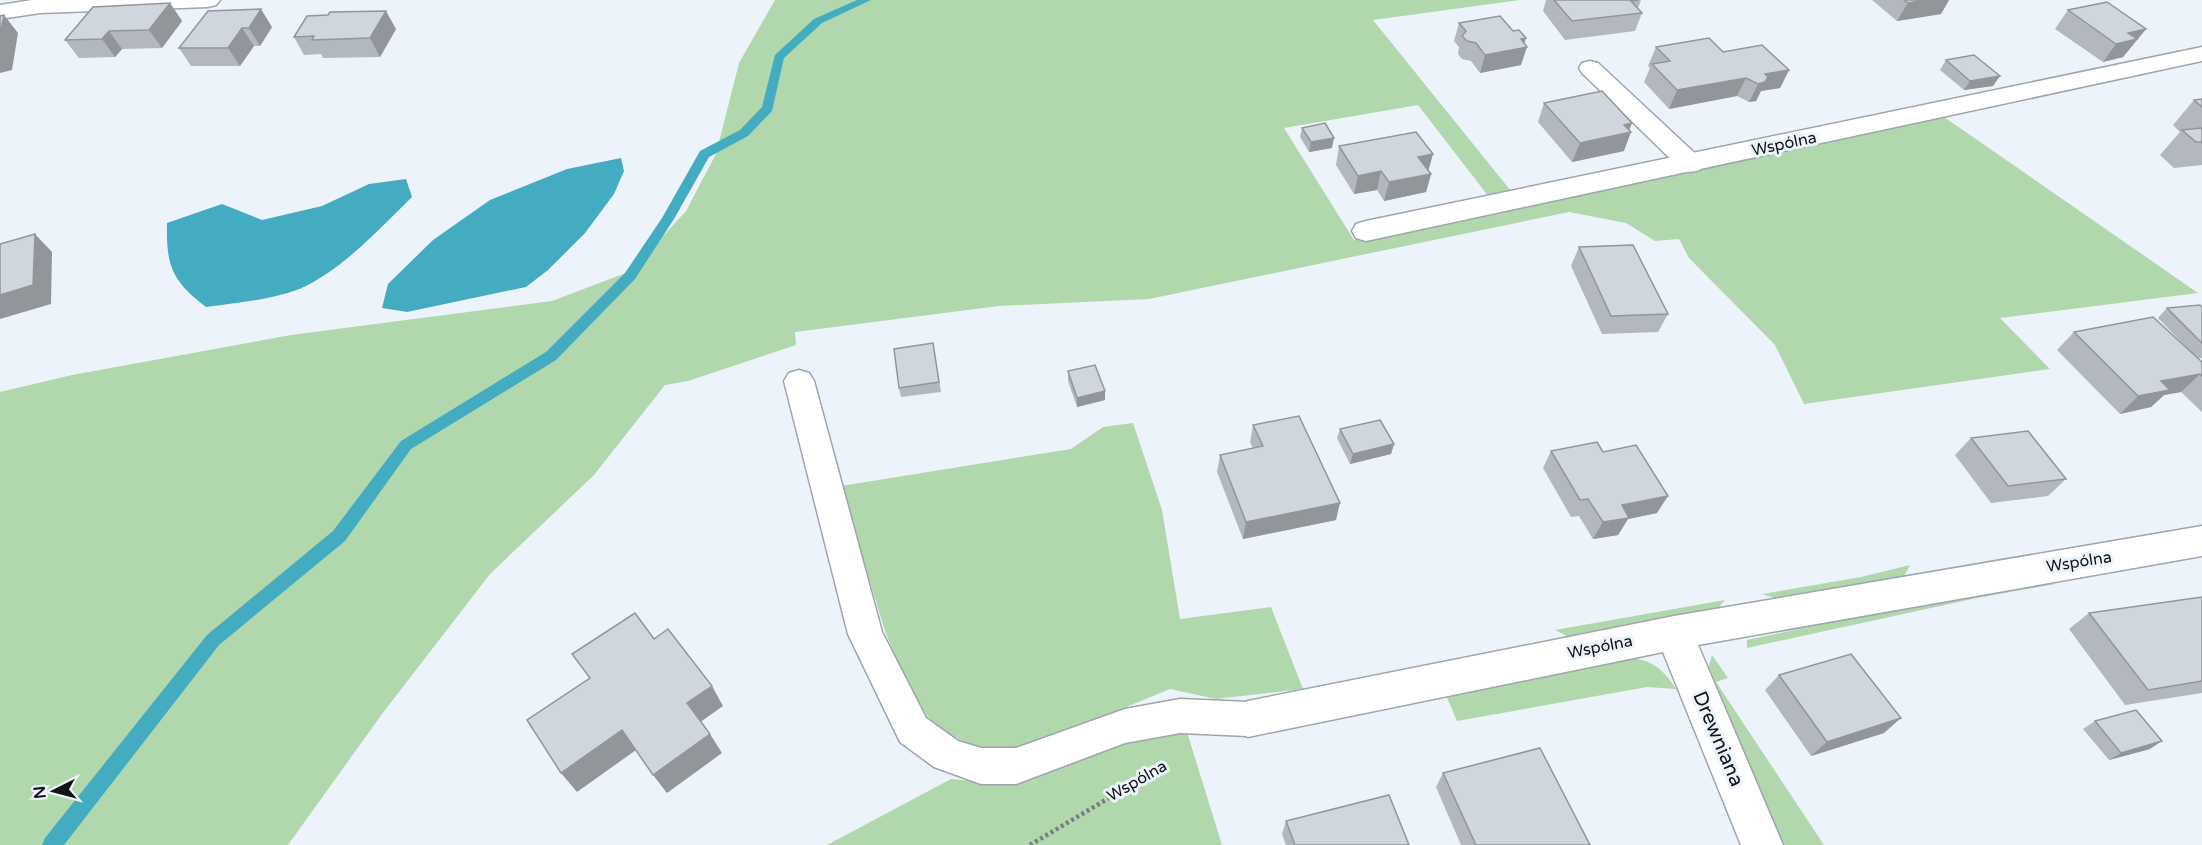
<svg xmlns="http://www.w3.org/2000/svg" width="2202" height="845" viewBox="0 0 2202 845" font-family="'Varela Round',sans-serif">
<rect width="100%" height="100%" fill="#edf3fb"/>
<g fill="#b1d7ad">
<polygon points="775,0 1520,0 1373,20 1511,191 1489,197 1418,105 1284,128 1354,240 1944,117 2198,293 2000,318 2050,369 1804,404 1775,345 1689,258 1679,239 1655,241 1626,223 1569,212 1149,299 999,306 795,332 796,345 688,381 665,385 594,475 490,574 382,714 288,845 0,845 0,392 72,375 291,335 552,301 631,271 686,211 716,154 739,63"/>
<polygon points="1133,423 1162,510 1180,619 1271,607 1303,689 1216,699 1170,689 1039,743 1009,749 972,746 938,728 913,699 885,631 841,486 1071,449 1103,427"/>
<polygon points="1910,565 1903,578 1787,602 1762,594 1861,577"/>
<polygon points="2036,582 2055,584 1977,598 1747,648 1747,640 1971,593"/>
<polygon points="1725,600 1713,614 1569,637 1555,630"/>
<polygon points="1712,655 1728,678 1716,682 1824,845 1777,845 1711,687 1708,669"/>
<path d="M1601,657C1636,657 1656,656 1676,689L1647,687L1457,721L1445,693Z"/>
<polygon points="1186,729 1222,845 827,845 951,779 984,782 1129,737"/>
</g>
<g fill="#44acc0">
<polygon points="621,158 624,171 614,194 585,233 548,270 526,287 407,312 382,308 388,284 433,240 490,200 567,169"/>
<path d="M406,179L412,197C379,229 347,265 306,286C279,299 236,303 206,307C172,281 166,266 167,223L222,204L262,220L322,206L369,184Z"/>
</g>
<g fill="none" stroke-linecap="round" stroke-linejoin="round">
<polygon fill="#44acc0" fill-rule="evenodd" points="857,0 871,0 822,23 784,58 772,111 748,136 709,157 674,219 635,279 556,360 411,449 345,541 219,645 64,845 42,845 45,838 207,635 333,531 401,441 546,352 625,273 662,218 700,151 740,130 762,107 775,55 814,19"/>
<g stroke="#a0a5ad" stroke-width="3">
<g id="lane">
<polygon points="1590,61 1598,63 1700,158 1703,164 1700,170 1691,172 1682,170 1582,73 1579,68 1582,63"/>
<polygon points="799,370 809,373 814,381 882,632 926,718 958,741 981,748 1016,748 1125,709 1180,699 1248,702 1261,707 1266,719 1261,731 1248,736 1180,733 1125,743 1016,784 981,784 934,767 900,742 848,634 784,381 789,373"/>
</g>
</g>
<g stroke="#a0a5ad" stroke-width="3">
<g id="street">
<polygon points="32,0 220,0 216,5 208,7 40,13 0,19 0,5"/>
<polygon points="2202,47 2202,61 1366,241 1356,238 1352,231 1356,224 1366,221"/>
<polygon points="2202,526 2202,556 1698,645 1783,845 1741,845 1663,652 1248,737 1234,732 1228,719 1234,706 1248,701 1674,616"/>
</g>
</g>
<polyline stroke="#797c82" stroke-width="4.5" stroke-dasharray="3 3" stroke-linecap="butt" points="1030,845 1166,764"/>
<use href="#lane" fill="#fff" fill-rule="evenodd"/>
<use href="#street" fill="#fff" fill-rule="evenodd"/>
</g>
<g fill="#b3b8be">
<polygon points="1546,0 1641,0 1638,8 1642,13 1635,31 1565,40 1543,11"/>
<polygon points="1872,0 1949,0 1941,14 1897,21"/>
<polygon points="170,3 182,21 162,48 122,49 115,57 79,58 65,40"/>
<polygon points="2068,10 2146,29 2123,57 2103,62 2055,29"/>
<polygon points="208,11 272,27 260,46 254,46 240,66 191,66 179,48"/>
<polygon points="1459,23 1525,44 1521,65 1480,73 1471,61 1462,59 1458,54 1459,47 1454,41"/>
<polygon points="396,29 380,57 323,58 321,54 304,55 294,37"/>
<polygon points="1656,47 1723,52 1789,70 1780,88 1761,91 1756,101 1749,102 1737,96 1669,109 1644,82 1650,68 1648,66"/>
<polygon points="1946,60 1993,86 1964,90 1940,70"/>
<polygon points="2202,99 2202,165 2174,168 2160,155 2180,132 2173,125 2194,100"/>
<polygon points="1544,103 1624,151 1572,162 1538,122"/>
<polygon points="1302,128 1332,148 1309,152 1300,137"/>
<polygon points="1339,146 1433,154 1428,170 1431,174 1426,192 1384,201 1377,190 1354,194 1336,165"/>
<polygon points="1579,247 1668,314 1658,332 1602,334 1571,266"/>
<polygon points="2202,307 2202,358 2198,358 2202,362 2202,412 2181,392 2164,395 2151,407 2120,414 2057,350 2074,332 2192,353 2158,318 2167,308"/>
<polygon points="933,343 941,392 901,397 899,388"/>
<polygon points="1068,371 1105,391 1105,400 1077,407 1068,381"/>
<polygon points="1253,425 1336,520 1243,539 1217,472 1220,455 1253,448 1250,442"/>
<polygon points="1340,429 1394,444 1391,454 1350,464 1337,438"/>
<polygon points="1971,438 2066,479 2048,496 1991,503 1955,455"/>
<polygon points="1551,451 1603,452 1657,513 1628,519 1618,535 1593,539 1579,516 1571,517 1543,468"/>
<polygon points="2202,597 2202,693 2125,705 2069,629 2089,613"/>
<polygon points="1779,675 1884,733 1811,756 1765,690"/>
<polygon points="2095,721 2150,749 2109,760 2083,729"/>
<polygon points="1443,773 1590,845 1461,845 1436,787"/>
<polygon points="1286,821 1409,845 1286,845 1282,834"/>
</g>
<g fill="#92969b">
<polygon points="1926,0 1949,0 1941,14 1897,21 1908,3"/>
<polygon points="170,3 182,21 162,48 149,30"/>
<polygon points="261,9 272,27 260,46 249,28"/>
<polygon points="386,11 396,29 380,57 370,38"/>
<polygon points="4,15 18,33 12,70 0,73 0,36"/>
<polygon points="242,28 254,46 240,66 228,48"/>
<polygon points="2146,29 2123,57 2103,62 2116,44 2128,33"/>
<polygon points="109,31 122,49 115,57 102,39"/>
<polygon points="1526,38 1523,48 1527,47 1521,65 1480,73 1485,55 1521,39"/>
<polygon points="1789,70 1780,88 1761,91 1756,101 1749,102 1758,84 1765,74"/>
<polygon points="2000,76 1993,86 1964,90 1970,81"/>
<polygon points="1746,78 1737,96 1669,109 1677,90"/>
<polygon points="1632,123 1628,133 1631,132 1624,151 1572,162 1580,143 1624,125"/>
<polygon points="1334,138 1332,148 1309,152 1311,142"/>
<polygon points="1433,154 1428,172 1418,157"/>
<polygon points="1381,171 1377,190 1354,194 1358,176"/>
<polygon points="1431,174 1426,192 1384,201 1389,182"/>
<polygon points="35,234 52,252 51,304 0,319 0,295"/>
<polygon points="2200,374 2181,392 2164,395 2151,407 2120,414 2138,396 2161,381"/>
<polygon points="1105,391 1105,400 1077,407 1077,398"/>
<polygon points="1394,444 1391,454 1350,464 1353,454"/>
<polygon points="1668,496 1657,513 1628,519 1618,535 1593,539 1603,522 1622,505"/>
<polygon points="1340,503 1336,520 1243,539 1246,522"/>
<polygon points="712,686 723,706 699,723 687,703"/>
<polygon points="1901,718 1884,733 1811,756 1827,742"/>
<polygon points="622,730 636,750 577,792 561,773"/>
<polygon points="710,734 722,753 667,793 653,775"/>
<polygon points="2162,741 2150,749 2109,760 2121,753"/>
</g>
<g fill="#d0d6dd" stroke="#92969b" stroke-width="1.5">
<polygon points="1554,0 1638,0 1631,1 1642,13 1572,21"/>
<polygon points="1904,0 1926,0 1908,3"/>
<polygon points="2107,2 2146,29 2128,33 2137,39 2116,44 2068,10"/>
<polygon points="170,3 149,30 109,31 102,39 65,40 93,7"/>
<polygon points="261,9 249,28 242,28 228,48 179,48 208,11"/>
<polygon points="386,11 370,38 312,40 314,36 294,37 307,16 328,15 330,12"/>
<polygon points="4,15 0,36 0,16"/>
<polygon points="1500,16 1513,31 1519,30 1526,38 1521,39 1527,47 1485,55 1476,43 1467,41 1462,36 1466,31 1459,23"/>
<polygon points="1709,38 1723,52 1762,45 1789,70 1765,74 1768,77 1765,82 1758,84 1746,78 1677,90 1652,64 1670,61 1656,47"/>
<polygon points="1974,55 2000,76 1970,81 1946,60"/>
<polygon points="1602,91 1632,123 1624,125 1631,132 1580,143 1544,103"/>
<polygon points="2202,99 2202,107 2194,100"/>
<polygon points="1325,123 1334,138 1311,142 1302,128"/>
<polygon points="2202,128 2202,142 2196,142 2182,130"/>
<polygon points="1416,132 1433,154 1418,157 1431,174 1389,182 1381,171 1358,176 1339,146"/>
<polygon points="35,234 33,285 0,295 0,244"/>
<polygon points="1633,245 1668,314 1611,316 1579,247"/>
<polygon points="2200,305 2202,307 2202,343 2167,308"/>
<polygon points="2153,317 2202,362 2202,376 2200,374 2161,381 2170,390 2138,396 2074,332"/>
<polygon points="933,343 939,382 899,388 894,349"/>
<polygon points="1095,365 1105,391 1077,398 1068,371"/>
<polygon points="1299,416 1340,503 1246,522 1220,455 1263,446 1253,425"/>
<polygon points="1380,420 1394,444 1353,454 1340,429"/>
<polygon points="2028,431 2066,479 2008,486 1971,438"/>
<polygon points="1597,442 1603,452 1636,445 1668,496 1622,505 1629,518 1603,522 1588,499 1580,500 1551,451"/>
<polygon points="2202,597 2202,681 2148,690 2089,613"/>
<polygon points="635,613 654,639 668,629 712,686 687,703 710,734 653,775 622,730 561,773 527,720 590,678 572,654"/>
<polygon points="1851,654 1901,718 1827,742 1779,675"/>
<polygon points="2136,710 2162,741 2121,753 2095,721"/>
<polygon points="1540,748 1590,845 1476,845 1443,773"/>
<polygon points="1389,795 1409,845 1295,845 1286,821"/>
</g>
<g text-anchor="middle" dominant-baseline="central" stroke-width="6" stroke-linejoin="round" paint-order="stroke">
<g font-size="16" fill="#111316" stroke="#edf3fb">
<text transform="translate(1784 144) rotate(-12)">Wspólna</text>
<text transform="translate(2079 562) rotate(-9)">Wspólna</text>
<text transform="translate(1600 647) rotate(-11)">Wspólna</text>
<text transform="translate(1137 781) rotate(-30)">Wspólna</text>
</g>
<g font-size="20" fill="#111316" stroke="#edf3fb">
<text transform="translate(1718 739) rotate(67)">Drewniana</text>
</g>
</g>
<g transform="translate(54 791) rotate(264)" stroke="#edf3fb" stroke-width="4.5" paint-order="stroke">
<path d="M0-4.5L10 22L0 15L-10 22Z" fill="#111316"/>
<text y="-9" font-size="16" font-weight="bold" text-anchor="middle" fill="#111316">N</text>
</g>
</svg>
